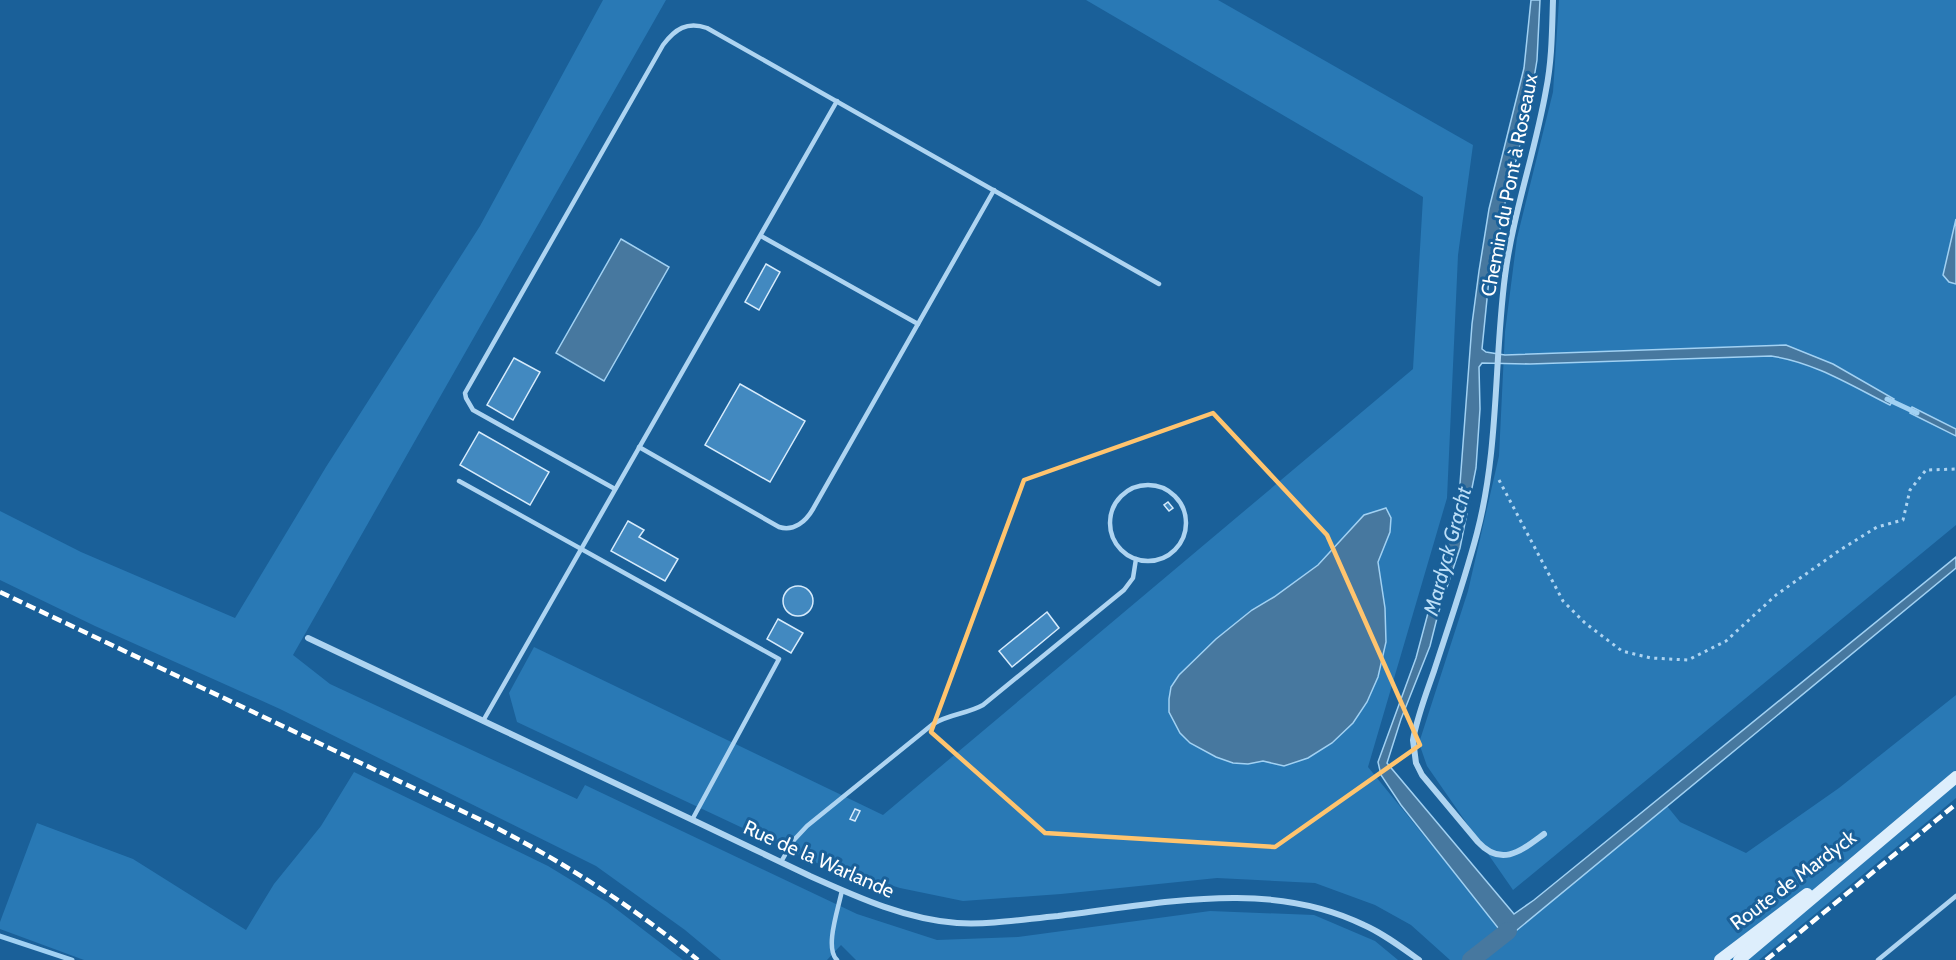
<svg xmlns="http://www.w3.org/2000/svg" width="1956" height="960" viewBox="0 0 1956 960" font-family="Cabin,sans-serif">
<rect width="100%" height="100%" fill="#1a6099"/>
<g fill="#2979b5">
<polygon points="603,0 666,0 293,655 330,684 577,799 585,785 857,914 937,940 1018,937 1210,911 1314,915 1375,941 1398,960 856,960 841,945 827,960 721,960 685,930 596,866 280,709 95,626 0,580 0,511 81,552 235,618 326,467 480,226"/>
<polygon points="1086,0 1218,0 1473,145 1458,255 1447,498 1368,767 1500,929 1475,946 1485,940 1494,948 1667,806 1680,822 1746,853 1839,788 1956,695 1956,798 1759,960 1450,960 1411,925 1375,905 1315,883 1217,878 1061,894 963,901 900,888 817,863 517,722 509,693 534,647 883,815 1413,369 1423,197"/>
<polygon points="1559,0 1956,0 1956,525 1513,890 1427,766 1419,743 1468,591 1499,456 1505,332 1517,238 1553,92"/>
<polygon points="354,772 548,866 607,902 683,960 84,960 0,929 0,922 37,823 133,859 246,930 274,884 321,826"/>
</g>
<g fill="#47789f" stroke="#a1d1f3" stroke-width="1.5">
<path d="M1531,0H1540L1537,60L1528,114L1503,211L1499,237L1492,249L1482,349L1486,352L1505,355L1786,345L1833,364L1894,399L1890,405C1852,386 1814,362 1771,356L1530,364L1482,363L1479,367L1480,409L1476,468L1460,548L1438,614L1430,646L1401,719L1387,763L1514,914L1534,900L1956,557V568L1494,949L1485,940L1499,929L1401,805L1381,775L1378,762L1416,658L1456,508L1460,484L1472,324L1479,271L1489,209L1524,68Z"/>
<polygon points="1956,219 1956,284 1949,282 1943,275"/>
<polygon points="621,239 669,267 604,381 556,353"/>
<polygon points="1912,407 1956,429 1956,436 1910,413"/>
<polygon points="1386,508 1391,518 1390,532 1378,562 1385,608 1386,642 1378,677 1367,702 1353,723 1332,743 1308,758 1284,766 1263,761 1248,764 1233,763 1216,757 1190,743 1180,733 1169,712 1169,699 1171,687 1179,675 1216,639 1252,610 1274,597 1318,565 1364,515"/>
</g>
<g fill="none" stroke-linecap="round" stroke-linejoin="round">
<g stroke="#a1d1f3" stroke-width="5">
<polyline points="1887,399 1917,413"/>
<polyline points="0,936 72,960"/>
</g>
<polyline stroke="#47789f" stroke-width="18" points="1471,960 1508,931"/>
</g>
<g fill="#4289c0" stroke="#d6ebfc" stroke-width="1.5">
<polygon points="766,264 780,272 759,310 745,302"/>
<polygon points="514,358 540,372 513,420 487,405"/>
<polygon points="740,384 805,421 770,482 705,445"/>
<polygon points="479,432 549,472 530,505 460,465"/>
<polygon points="1168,502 1173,508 1169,511 1164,505"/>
<polygon points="628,521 644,530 639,537 678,559 665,581 611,551"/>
<circle cx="798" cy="601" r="15"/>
<polygon points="1047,612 1059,628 1012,667 999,651"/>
<polygon points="778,619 803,633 791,653 767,639"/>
<polygon points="855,809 860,811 855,821 850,819"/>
</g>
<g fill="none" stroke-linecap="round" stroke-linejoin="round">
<polyline stroke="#aed4f1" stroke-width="3" stroke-dasharray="3 4.5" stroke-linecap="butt" points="1499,480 1563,601 1585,623 1622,651 1651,658 1688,660 1726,641 1776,595 1840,550 1877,527 1903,520 1910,490 1926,470 1956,469"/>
<g stroke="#aed4f1" stroke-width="4.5">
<polyline points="761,236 918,324"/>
<path d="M639,447L779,527C794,532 806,521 813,509L994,190"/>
<polyline points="459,481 779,659 692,820"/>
<circle cx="1148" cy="523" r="38"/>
<path d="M615,489L473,410L466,398L465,393L663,45C675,29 687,21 707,28L1159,284"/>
<polyline points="483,721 837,101"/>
<path d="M781,862L793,841L807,826L933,724C949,714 967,714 983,705L1124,590L1133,578L1136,559"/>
<path d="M837,960C824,948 839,907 842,890"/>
<polyline points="1878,960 1956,896"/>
</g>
<g stroke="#aed4f1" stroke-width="6">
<path d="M308,638C438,699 567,761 697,822C735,840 772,858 810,876C857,897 905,919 957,923C991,925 1025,919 1058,916C1159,904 1268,878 1364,925C1384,934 1401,947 1419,960"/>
<path d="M1544,834C1522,850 1502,868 1478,842L1422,775L1416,763L1413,740C1417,717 1426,694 1434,671C1449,625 1465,579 1477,533C1499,449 1494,361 1505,276C1513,213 1535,153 1546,90C1552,60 1552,30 1553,0"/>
</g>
<g stroke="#ddeefc" stroke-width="12">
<polyline points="1720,960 1807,894"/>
<polyline points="1739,960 1956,777"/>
</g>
<g stroke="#fff" stroke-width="4.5" stroke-dasharray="10 4.5" stroke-linecap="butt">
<path d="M0,592L481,820C559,859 631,905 698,960"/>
<polyline points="1766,960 1956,804"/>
</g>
</g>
<path fill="none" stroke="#ffc46e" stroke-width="4.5" stroke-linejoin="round" d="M1213,413L1327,535L1420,745L1275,847L1045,833L931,732L1024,480Z"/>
<g text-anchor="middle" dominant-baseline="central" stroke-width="6" stroke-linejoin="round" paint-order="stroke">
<g font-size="20" fill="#fff" stroke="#1a6099">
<text transform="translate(1509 185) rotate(-79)">Chemin du Pont à Roseaux</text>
<text transform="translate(819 859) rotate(24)">Rue de la Warlande</text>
<text transform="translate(1793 880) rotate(-37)">Route de Mardyck</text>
</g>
<g font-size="21" font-style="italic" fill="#bbdef7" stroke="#1a6099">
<text transform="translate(1447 551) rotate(-75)">Mardyck Gracht</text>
</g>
</g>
</svg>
